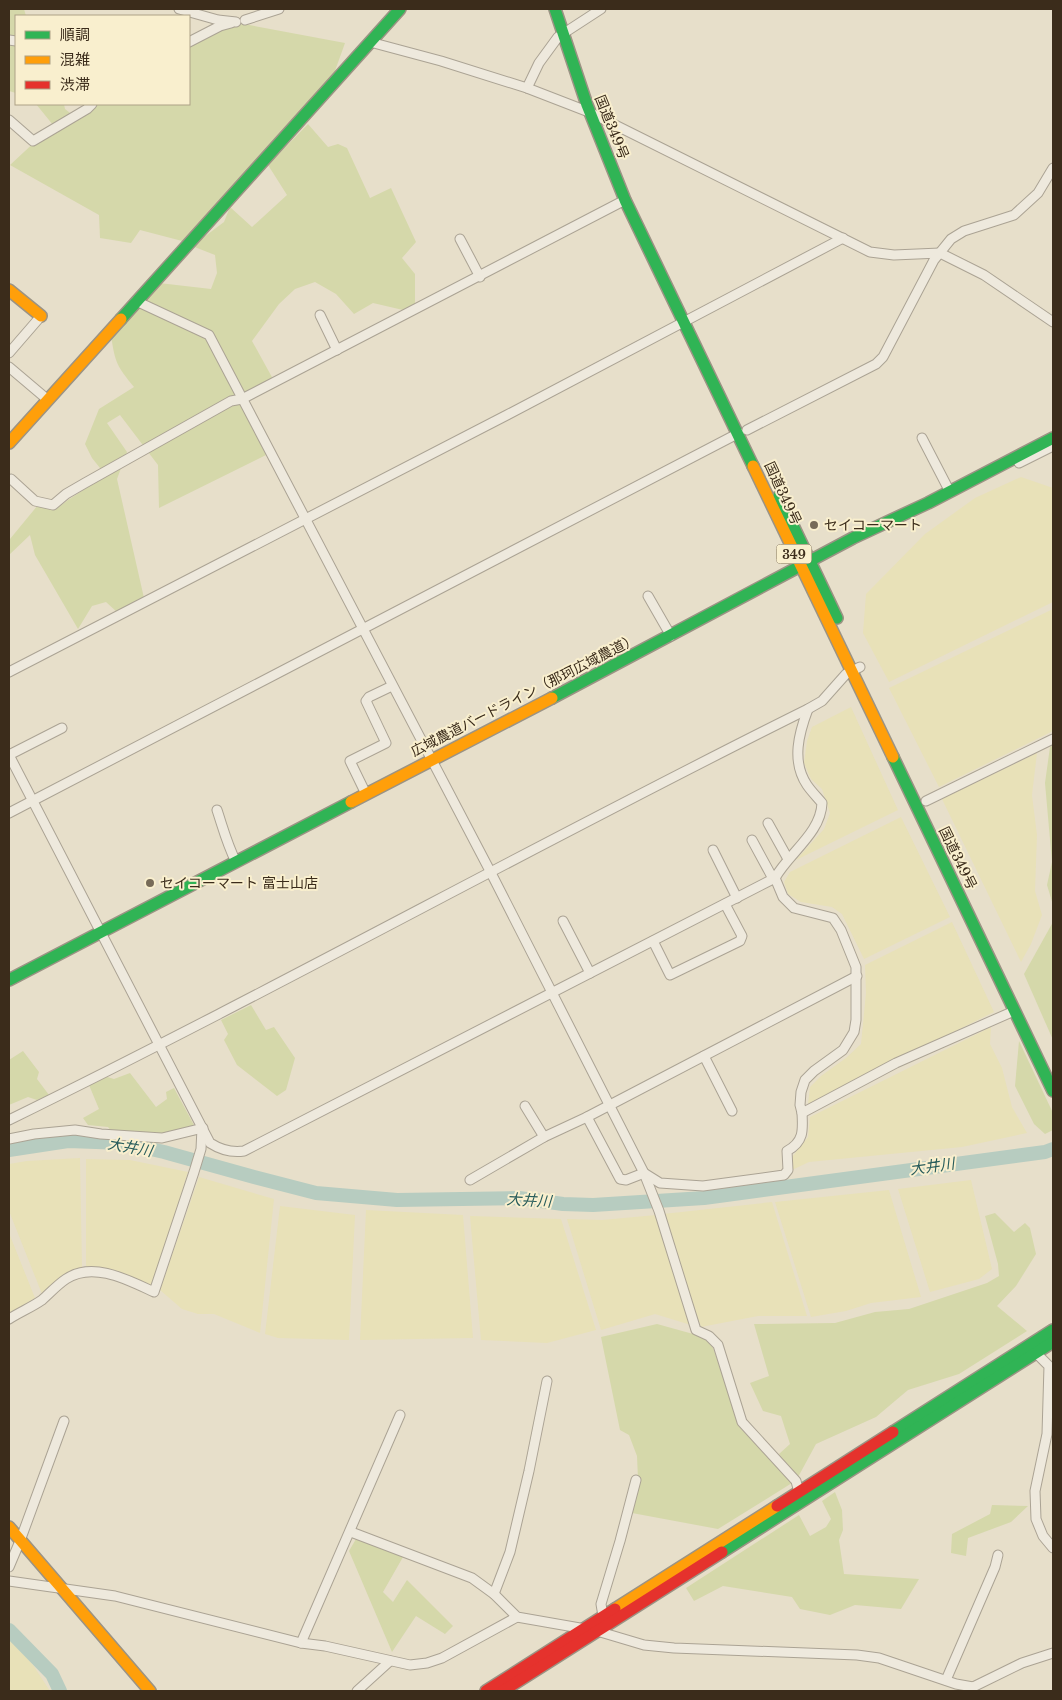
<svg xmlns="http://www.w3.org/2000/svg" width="1062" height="1700" viewBox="0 0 1062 1700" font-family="'Libre Baskerville','Noto Sans JP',serif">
<rect width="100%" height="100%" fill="#e7dfca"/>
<g fill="#e8e1b8">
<polygon points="1021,477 1053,488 1053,602 889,682 863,633 866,594 925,534 975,498"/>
<polygon points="1053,609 1053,731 939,787 889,688"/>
<polygon points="851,707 898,810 796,860 824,829 830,813 822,789 811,779 804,763 807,741 812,727"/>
<polygon points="1037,753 1032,795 1037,835 1035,891 1042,915 1031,944 1021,962 942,799"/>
<polygon points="901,817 950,917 864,959 842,914 832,907 801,902 788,894 784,882 790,872"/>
<polygon points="952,922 994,1012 808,1104 810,1087 821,1076 846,1058 861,1044 866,993 865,965"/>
<polygon points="991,1027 990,1044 1002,1068 1012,1107 1027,1133 962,1147 809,1162 792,1170 792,1157 808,1137 810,1117"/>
<polygon points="80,1158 82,1268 63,1275 42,1294 9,1211 9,1164 27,1161"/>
<polygon points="86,1159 130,1160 188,1172 153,1286 111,1270 86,1267"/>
<polygon points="199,1177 274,1199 260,1333 214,1314 198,1314 182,1309 160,1290"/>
<polygon points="971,1180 992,1269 979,1279 930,1292 898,1189"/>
<polygon points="889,1190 921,1297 871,1303 846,1311 811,1317 775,1202"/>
<polygon points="772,1202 807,1316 758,1316 701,1327 663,1214"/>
<polygon points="280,1206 355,1215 349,1340 278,1338 265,1334"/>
<polygon points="366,1210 463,1215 473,1338 360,1340"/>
<polygon points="656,1215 691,1325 655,1314 601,1330 567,1219 602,1220"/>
<polygon points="470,1216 561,1219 596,1330 547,1343 481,1340"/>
<polygon points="9,1233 35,1298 9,1314"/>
<polygon points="9,1638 33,1665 50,1691 9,1691"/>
</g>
<g fill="#d5d8aa">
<polygon points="9,9 24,9 26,16 16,16 16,36 9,35"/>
<polygon points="244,24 345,43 331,82 186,242 140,230 131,243 100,238 99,215 10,165 53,125 36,104 64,104 65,109 79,120 97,104 189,104 189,46 234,25"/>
<polygon points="9,44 16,45 16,93 9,91"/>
<path d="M308,124L328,147L338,144L347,148L370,198L391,188L416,242L402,258L415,274V306L403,310L373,303L354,314L336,294L315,282L295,289L279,304L252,341L273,379L238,395L266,455L159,508L158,465L120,415L107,423L127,452L117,479L144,598L118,613L106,602L92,606L78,629L35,555L30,535L9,555V538L10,539L38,505L55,510L68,500L97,481L100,468L92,458L85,444L99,409L134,387C117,366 115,363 111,335L159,283L211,289L217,273L215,255L192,246L224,222L230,207L252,227L287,195L268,165Z"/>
<polygon points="1053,745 1053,905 1047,885 1052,862 1045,783 1050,747"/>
<polygon points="1053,922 1053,1040 1024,974"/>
<polygon points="251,1005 266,1030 274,1027 295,1058 286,1090 277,1096 237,1065 224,1040 228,1034 221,1020"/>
<polygon points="1019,1041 1053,1113 1053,1130 1045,1134 1034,1124 1015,1086"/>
<polygon points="23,1051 39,1072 37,1079 49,1095 37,1100 28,1097 9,1105 9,1060"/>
<polygon points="130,1073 156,1107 167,1099 166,1092 174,1088 195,1127 162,1136 112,1132 108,1127 88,1125 83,1118 99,1109 89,1085 104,1076 114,1079"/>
<polygon points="995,1213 1014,1232 1025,1223 1030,1228 1036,1254 1016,1286 997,1306 1027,1331 959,1374 908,1390 876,1417 816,1444 797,1479 779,1454 790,1444 781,1416 763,1411 750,1383 769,1376 754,1324 835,1323 875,1312 909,1309 987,1283 999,1276 998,1264 985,1216"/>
<polygon points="657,1324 704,1337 713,1348 741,1429 792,1483 718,1529 632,1513 638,1479 637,1456 629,1435 620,1430 601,1337"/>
<polygon points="835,1492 842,1510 843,1530 839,1540 844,1574 919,1579 901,1609 855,1605 830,1615 800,1609 792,1597 723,1586 694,1601 686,1588 799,1515 810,1536 826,1527 831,1519 822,1501"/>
<polygon points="992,1505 1028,1506 1011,1522 968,1538 966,1556 951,1553 952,1534 990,1514"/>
<polygon points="356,1539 403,1557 383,1592 393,1602 407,1580 453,1626 445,1634 416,1616 392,1652 349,1551"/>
</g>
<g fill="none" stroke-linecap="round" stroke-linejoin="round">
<g stroke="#b7ccc0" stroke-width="14">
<polyline points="9,1150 68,1141 124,1143 164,1152 254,1177 316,1193 397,1200 519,1198 563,1204 593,1205 704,1198 1045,1152 1053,1149"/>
<polyline points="9,1630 52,1674 60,1691"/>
</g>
<g stroke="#aba394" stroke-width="11">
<g id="street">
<polyline points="179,9 218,20 236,22"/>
<polyline points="245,20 279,9"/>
<polyline points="9,40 16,41"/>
<polyline points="189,42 220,26 231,23"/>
<polyline points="370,42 441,61 527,88 589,112 870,252 894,255 940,253 984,275 1053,322"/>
<polyline points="527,88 539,63 558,37 601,9"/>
<polyline points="9,120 33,141 87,109 92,104"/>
<polyline points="460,239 480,277"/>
<polyline points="136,301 209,335 489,869 644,1173 659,1211 696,1330 709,1336 718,1345 742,1422 796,1481 800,1496"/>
<polyline points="320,315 337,350"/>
<polyline points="9,353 41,316"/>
<polyline points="9,367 48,400"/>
<polyline points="747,430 876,364 883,357 934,260 951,239 964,231 1014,215 1038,193 1053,168"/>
<polyline points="922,438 950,492"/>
<polyline points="1019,463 1053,446"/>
<polyline points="9,480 11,479 35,501 53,505 66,494 85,483 231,401 242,399 625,200"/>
<polyline points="648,596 671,636"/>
<polyline points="9,672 507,415 843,238"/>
<path d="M9,755L210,1143C221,1150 231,1153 244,1151L775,878C789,853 821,833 822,803C817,797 811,791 807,785C791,761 799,733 808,709"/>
<polyline points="9,755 62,728"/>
<polyline points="366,794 350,761 386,743 366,701 369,697 392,686"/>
<polyline points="926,801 1053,739"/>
<path d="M217,810C223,828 227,844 236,862"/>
<polyline points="9,813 739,433"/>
<polyline points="768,823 788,859"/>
<polyline points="752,840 771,875 775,878 783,897 794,908 833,918 841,930 856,967 856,1020 854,1032 843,1050 814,1071 805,1080 801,1092 800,1105 802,1113 896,1063 1014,1011"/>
<polyline points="713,850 737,898"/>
<polyline points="563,921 590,973"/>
<polyline points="653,941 670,975 740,941 742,936 725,904"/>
<polyline points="704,1056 732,1111"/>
<polyline points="525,1106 544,1137"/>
<path d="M587,1117L620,1179L626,1180L644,1173L660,1183L703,1186L784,1175L788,1170L787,1151C804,1142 803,1130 802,1113"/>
<path d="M9,1120C278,988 540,842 808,709L822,701L846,674L860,667"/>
<polyline points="9,1139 34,1134 75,1130 101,1134 162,1138 203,1128"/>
<polyline points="470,1180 544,1137 587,1117 857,976"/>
<path d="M9,1319C20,1312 32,1307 42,1300C50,1293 57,1285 66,1279C93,1261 128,1280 154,1292L194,1172L201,1149L202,1128"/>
<polyline points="1036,1353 1049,1366 1047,1434 1035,1491 1036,1519 1043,1536 1053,1548"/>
<polyline points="351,1532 472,1578 494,1594 517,1617 597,1631 644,1645 674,1648 857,1655 879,1658 956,1684 973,1687 1022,1663 1053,1653"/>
<polyline points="9,1567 20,1541 64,1421"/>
<polyline points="9,1581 115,1596 301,1643 325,1646 410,1665 427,1663 442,1658 517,1617"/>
<polyline points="494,1594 510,1552 529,1471 547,1381"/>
<polyline points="603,1616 601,1604 620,1541 636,1480"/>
<polyline points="301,1643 400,1415"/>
<polyline points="946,1680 995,1567 998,1555"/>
<polyline points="357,1691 390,1661"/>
</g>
</g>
<g stroke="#9b9384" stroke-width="14">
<g id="fast">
<polyline points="555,9 587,105 625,200 753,466"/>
<polyline points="121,319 400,9"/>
<polyline points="779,496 837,618"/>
<polyline points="552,698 853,538 928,503 1053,438"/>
<polyline points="893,757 1053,1091"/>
<polyline points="9,980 351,802"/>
<polyline points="893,1432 1053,1330"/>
<polyline points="722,1552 1053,1342"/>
</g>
</g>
<g stroke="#9b9384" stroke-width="14">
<g id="slow">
<polyline points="9,290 41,316"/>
<polyline points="9,443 121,319"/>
<polyline points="753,466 893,757"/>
<polyline points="351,802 552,698"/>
<polyline points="9,1527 150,1691"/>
<polyline points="615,1609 777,1506"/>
</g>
</g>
<g stroke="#9b9384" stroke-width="14">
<g id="jam">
<polyline points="777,1506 893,1432"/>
<polyline points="486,1691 615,1609"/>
<polyline points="503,1691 722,1552"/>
</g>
</g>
<use href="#street" stroke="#eee9dd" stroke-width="9"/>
<use href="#fast" stroke="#30b455" stroke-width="11"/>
<use href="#slow" stroke="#ff9f0a" stroke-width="11"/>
<use href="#jam" stroke="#e5322d" stroke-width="11"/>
</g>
<g fill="#776b58" stroke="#f9efce" stroke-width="2">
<circle cx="814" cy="525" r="5"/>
<circle cx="150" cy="883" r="5"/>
</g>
<g text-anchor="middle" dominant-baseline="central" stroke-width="4" stroke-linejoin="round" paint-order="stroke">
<rect fill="#f9efce" stroke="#746651" stroke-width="1" x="776.5" y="544.5" width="35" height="19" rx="4"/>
<g font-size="12" font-weight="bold" fill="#3b2c1b">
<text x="794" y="554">349</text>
</g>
<g font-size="14" fill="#3b2c1b" stroke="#f9efce">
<text transform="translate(612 127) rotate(68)">国道349号</text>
<text transform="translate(783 493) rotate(65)">国道349号</text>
<text transform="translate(524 695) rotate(-27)">広域農道バードライン（那珂広域農道）</text>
<text transform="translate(958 858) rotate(64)">国道349号</text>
</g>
<g font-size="14" fill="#3b2c1b" stroke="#f9efce" text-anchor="start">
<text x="824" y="525">セイコーマート</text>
<text x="160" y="883">セイコーマート 富士山店</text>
</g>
<g font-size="15" font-style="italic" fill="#285c5b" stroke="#f9efce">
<text transform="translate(130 1147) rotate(10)">大井川</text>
<text transform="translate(932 1166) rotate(-8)">大井川</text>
<text transform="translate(529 1200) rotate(3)">大井川</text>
</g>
</g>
<rect width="1062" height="1700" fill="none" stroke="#3b2c1b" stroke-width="20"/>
<rect x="15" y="15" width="175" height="90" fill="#f9efce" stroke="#ada186"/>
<rect x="25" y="31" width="25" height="8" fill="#30b455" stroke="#ada186"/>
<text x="60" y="40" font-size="15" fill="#3b2c1b">順調</text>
<rect x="25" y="56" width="25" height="8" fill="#ff9f0a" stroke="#ada186"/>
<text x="60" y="65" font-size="15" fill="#3b2c1b">混雑</text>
<rect x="25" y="81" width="25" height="8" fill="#e5322d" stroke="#ada186"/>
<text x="60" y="90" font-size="15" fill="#3b2c1b">渋滞</text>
</svg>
